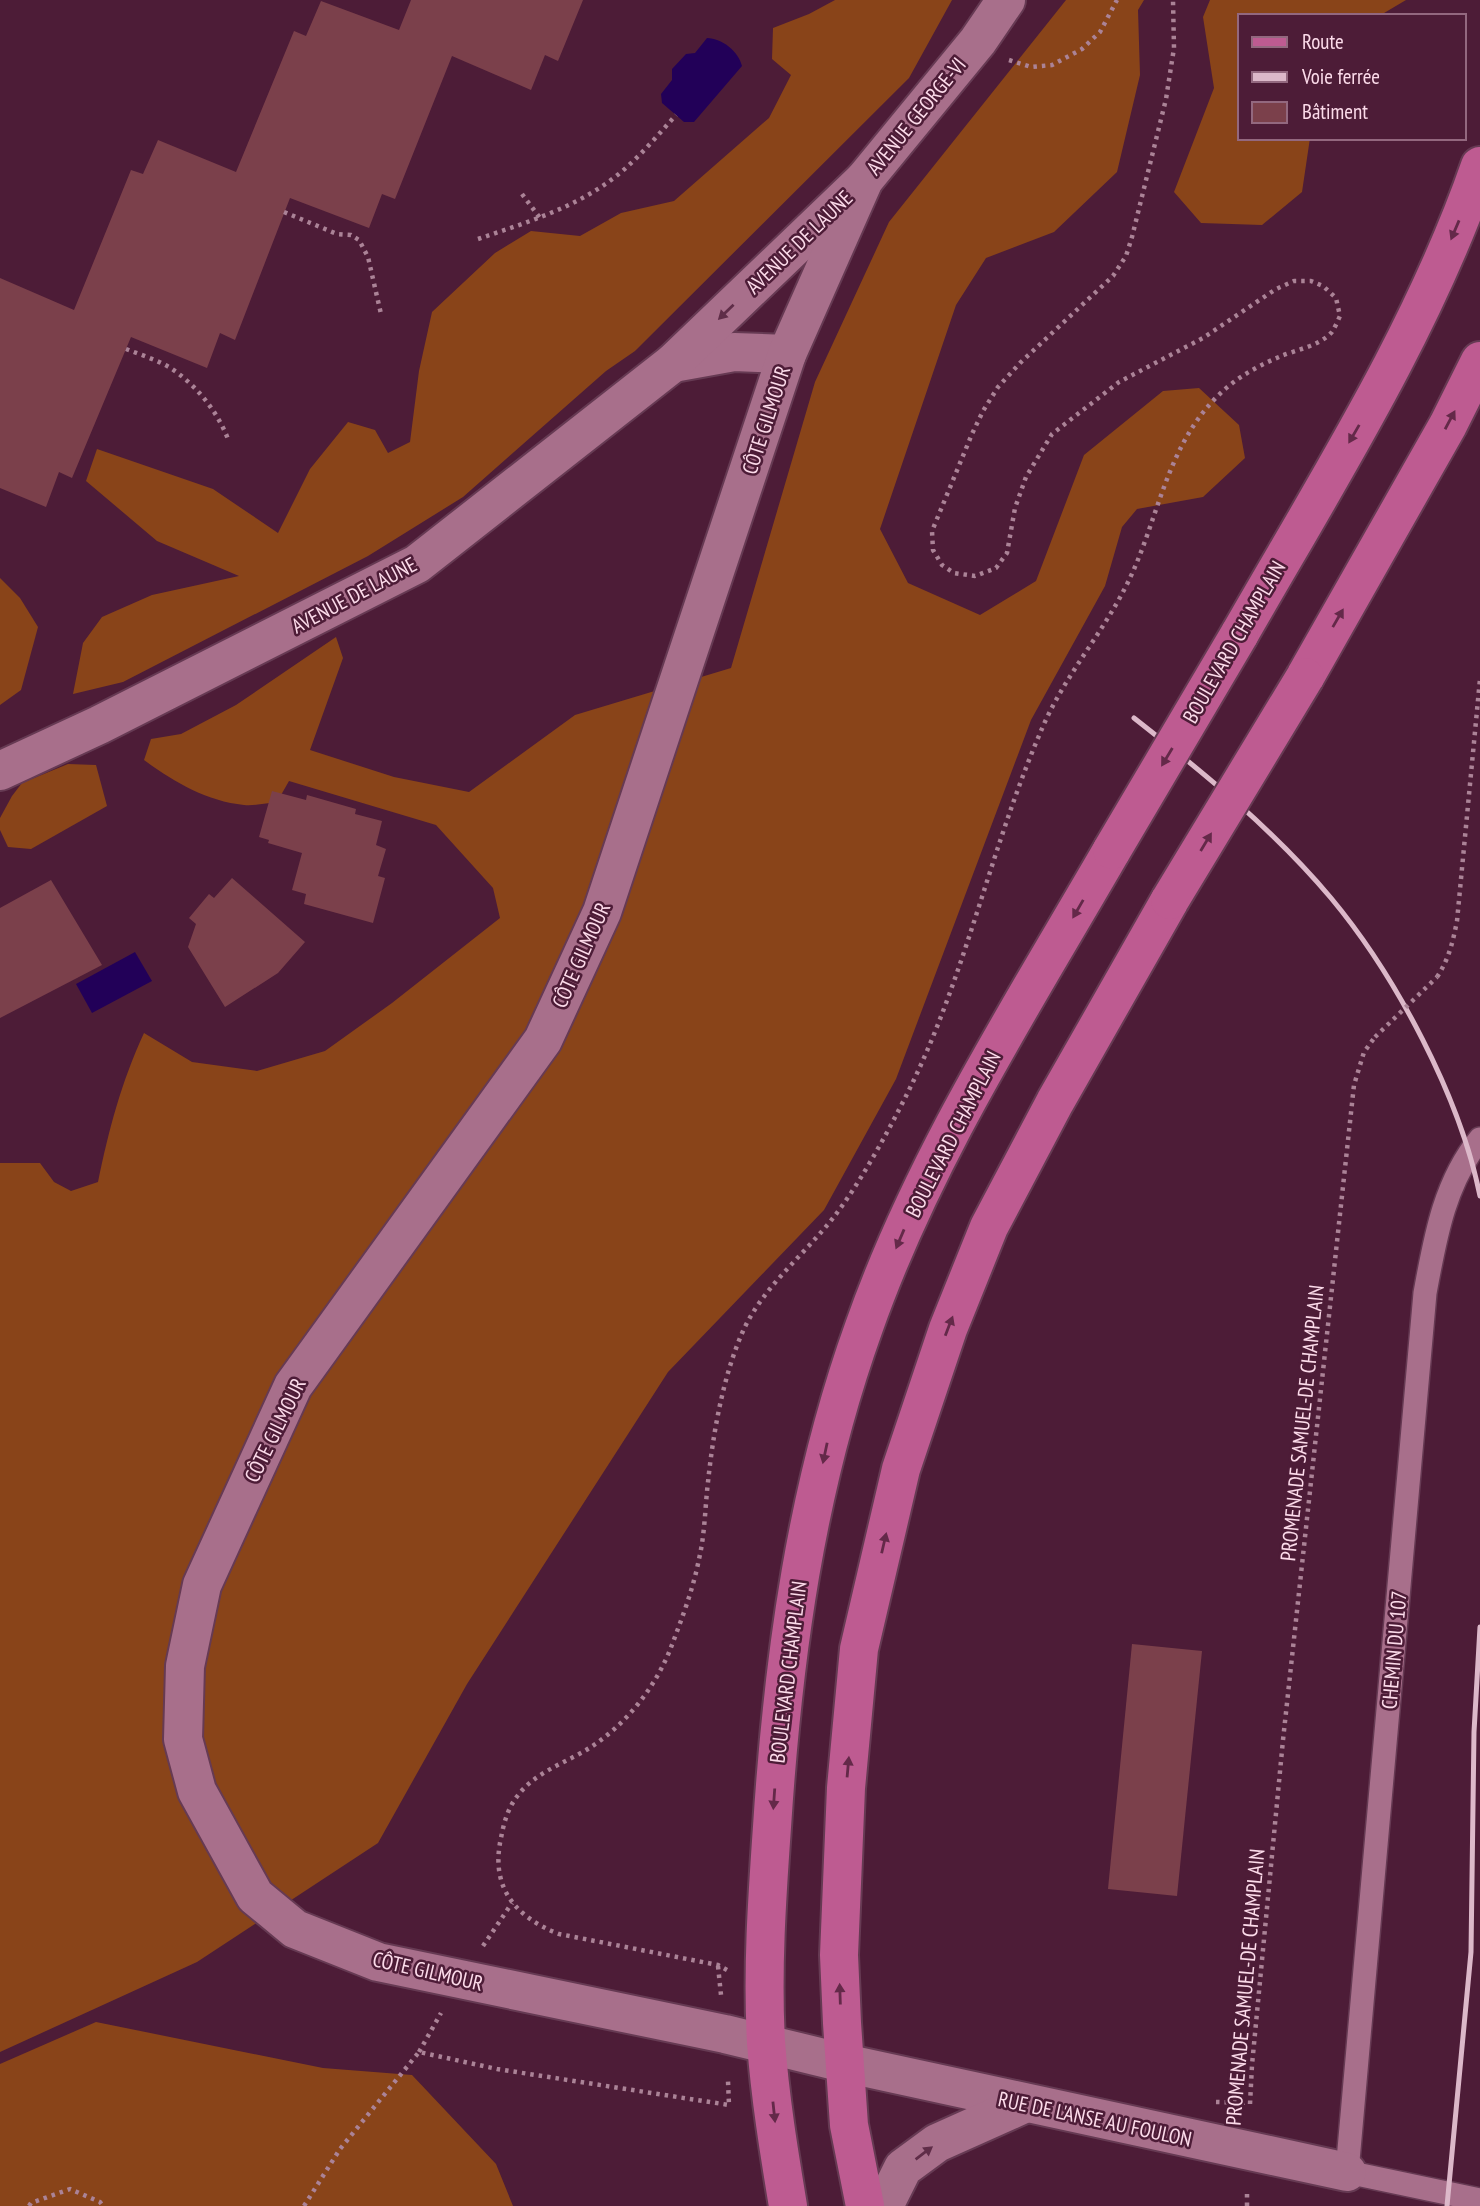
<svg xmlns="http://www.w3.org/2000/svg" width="1480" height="2206" viewBox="0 0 1480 2206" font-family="'PT Sans Narrow',sans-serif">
<rect width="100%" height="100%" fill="#4d1c37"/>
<g fill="#894419">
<polygon points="835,0 952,0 909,78 635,351 606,371 463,497 368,556 123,682 73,694 83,643 102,617 152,595 239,576 157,541 86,481 97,449 213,489 278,533 310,469 348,422 375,430 388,453 410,442 419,371 432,312 495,253 531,231 580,236 621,213 674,201 769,118 791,75 772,59 773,28 809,14"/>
<path d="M1066,0H1144L1138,10L1140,75L1117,172L1054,232L986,258L956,305L880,529L908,583L980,615L1036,581L1084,455L1163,391L1199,388L1239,425L1245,458L1203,497L1137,509L1122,527L1105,586L1031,720L896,1079L824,1210L668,1372L467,1684L378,1843L197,1962L0,2052V1163H40L54,1182L71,1191L98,1182C109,1129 121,1083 144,1033L192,1062L257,1071L325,1051L392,1003L500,918L493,888L436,825L289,781L277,802C267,803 255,806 244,805C206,801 174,782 144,760L151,739L181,734L236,705L336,637L343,658L310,750L394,777L469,792L575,715L731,668L815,382L889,222Z"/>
<polygon points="1210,0 1406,0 1379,16 1240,16 1240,138 1310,138 1302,192 1262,225 1201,223 1174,192 1214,88 1203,17"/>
<polygon points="0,578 20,598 38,627 21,690 0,705"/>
<polygon points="68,764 96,765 107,806 31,849 8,847 0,830 0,818 12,796 22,783"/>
<polygon points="96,2022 323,2068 412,2075 496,2164 513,2206 0,2206 0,2064"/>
</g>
<g fill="#220058">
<path d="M707,38C722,38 739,52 742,66L694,122H684L662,103L661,94L672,80V69L686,54L695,53Z"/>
<polygon points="135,952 152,981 92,1013 76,984"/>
</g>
<g fill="#7b404b">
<polygon points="411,0 583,0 558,61 545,55 531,90 452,56 395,199 382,194 369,228 290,198 235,340 220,333 207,368 131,337 72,478 59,472 46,507 0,488 0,278 74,310 131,170 143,174 158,140 236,172 294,31 306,36 321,1 399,30"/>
<polygon points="272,791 306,800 307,795 356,809 355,814 382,821 376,845 386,849 378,876 385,878 373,923 304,904 306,894 292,890 302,853 268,843 269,840 259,837"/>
<polygon points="232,878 305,942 278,973 225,1007 188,947 196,924 189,918 209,894 214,898"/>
<polygon points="51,880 102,965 0,1018 0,908"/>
<polygon points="1132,1644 1202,1651 1177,1896 1108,1889"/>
</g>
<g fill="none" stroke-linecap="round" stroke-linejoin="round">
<g stroke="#663a53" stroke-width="26">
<path id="lane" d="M1480,1139C1444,1183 1435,1239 1425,1293L1347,2172L1480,2200"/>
</g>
<g stroke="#663a53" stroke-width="42">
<g id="street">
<polyline points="673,363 734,352 787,354"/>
<polyline points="0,771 99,725 417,564 673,363 864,180"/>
<polyline points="844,2063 1347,2172"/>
<polyline points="884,2206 903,2168 937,2143 1024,2104"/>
</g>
</g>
<g stroke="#663a53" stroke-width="42">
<polyline id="secondary" points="844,2063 725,2034 378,1962 295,1929 255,1896 197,1791 183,1739 185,1666 202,1585 293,1386 543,1040 602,912 787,354 864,180 978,41 1006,0"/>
</g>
<g stroke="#663a53" stroke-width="42">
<g id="primary">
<path d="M1239,635C1326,483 1422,333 1480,166"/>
<polyline points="1305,677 1448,425 1480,361"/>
<path d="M788,2206C779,2152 770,2097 766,2042C762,1971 767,1898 772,1827C783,1657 806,1488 864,1327C923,1159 1023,1004 1112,850"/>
<polyline points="865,2206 849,2125 842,2023 839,1955 846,1788 859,1649 901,1469 948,1329 989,1227 1055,1102 1170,900"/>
</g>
</g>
<g stroke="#ab8397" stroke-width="4.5" stroke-dasharray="3.5 5" stroke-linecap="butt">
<polyline points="1009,60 1031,67 1052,65 1082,49 1100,32 1117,0"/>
<polyline points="522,194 540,218"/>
<polyline points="284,212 337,234 351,235 359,240 368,257 381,314"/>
<path d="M478,239C525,223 575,208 615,177C638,159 657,136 676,115"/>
<path d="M126,349C141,355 158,360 172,369C197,386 217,411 228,439"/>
<path d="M1437,977C1449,959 1453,941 1457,921L1480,679"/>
<polyline points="483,1946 512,1903"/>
<polyline points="718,1966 721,1995"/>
<path d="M727,1970L718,1965L559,1934C515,1917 490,1887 501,1838C504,1822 508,1807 519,1794C537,1771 568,1762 591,1747C626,1724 654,1689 670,1650C681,1621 693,1590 699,1559C705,1534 705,1507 708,1482C713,1434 723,1376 743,1331C763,1287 803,1256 833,1218C859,1185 888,1132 907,1094C965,979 990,849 1041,731C1062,680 1099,638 1124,590C1150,541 1159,486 1186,438C1200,413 1220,390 1244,375C1255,368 1267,362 1279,357C1295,350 1319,346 1331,333C1333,332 1339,318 1340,316L1336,298L1323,286L1311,281H1294L1276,289L1203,338L1119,382L1052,434L1026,477L1015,508L1007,553L996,568L975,576L954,573L942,565L933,550L932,531L972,434L983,411L998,387L1020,363L1113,276L1126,256L1132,237L1166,99L1174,48L1173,0"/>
<polyline points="419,2052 441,2013"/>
<polyline points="1216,2102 1250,2103"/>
<polyline points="1250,2104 1252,2065 1283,1740 1354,1085 1364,1052 1375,1037"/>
<polyline points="29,2206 31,2203 70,2189 100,2202 103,2206"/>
<polyline points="304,2206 340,2149 419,2052 497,2069 729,2105 728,2081"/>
<polyline points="1247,2206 1247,2189"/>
</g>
<use href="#lane" stroke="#a86f8b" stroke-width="23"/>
<use href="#street" stroke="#a86f8b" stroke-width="38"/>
<use href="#secondary" stroke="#a86f8b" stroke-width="38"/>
<use href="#primary" stroke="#be5b91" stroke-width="38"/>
<g stroke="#dcb8c9" stroke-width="5">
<path d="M1134,718C1204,773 1274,830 1331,898C1396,976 1460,1097 1480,1196"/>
<polyline points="1447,2206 1471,1952 1474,1732 1480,1627"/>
</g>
<g stroke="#663a53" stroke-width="42" stroke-linecap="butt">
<g id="primary-bridge">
<polyline points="1112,850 1239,635"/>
<polyline points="1170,900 1305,677"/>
</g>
</g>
<polyline stroke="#ab8397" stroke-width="4.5" stroke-dasharray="3.5 5" stroke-linecap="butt" points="1375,1037 1437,977"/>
<use href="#primary-bridge" stroke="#be5b91" stroke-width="38"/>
</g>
<defs><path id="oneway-solid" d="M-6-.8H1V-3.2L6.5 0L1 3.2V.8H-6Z" transform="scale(1.75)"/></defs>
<g fill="#642949">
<use href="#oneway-solid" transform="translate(1455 230) rotate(113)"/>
<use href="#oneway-solid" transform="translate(1450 420) rotate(-62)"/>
<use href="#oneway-solid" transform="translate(1354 434) rotate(120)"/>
<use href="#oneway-solid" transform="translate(1338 618) rotate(-60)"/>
<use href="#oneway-solid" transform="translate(1167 757) rotate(121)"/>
<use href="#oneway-solid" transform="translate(1206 842) rotate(-59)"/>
<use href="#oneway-solid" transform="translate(1078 909) rotate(120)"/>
<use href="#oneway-solid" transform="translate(900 1239) rotate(113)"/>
<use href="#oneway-solid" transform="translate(949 1326) rotate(-69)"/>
<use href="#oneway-solid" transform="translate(825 1453) rotate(102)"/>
<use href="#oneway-solid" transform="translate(884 1543) rotate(-77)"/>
<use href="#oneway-solid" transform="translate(848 1767) rotate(-85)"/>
<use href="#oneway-solid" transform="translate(774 1799) rotate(94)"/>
<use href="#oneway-solid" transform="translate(840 1994) rotate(-92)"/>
<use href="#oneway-solid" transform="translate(774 2112) rotate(84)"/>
</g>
<g fill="#5f2d48">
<use href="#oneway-solid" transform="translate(726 312) rotate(136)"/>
<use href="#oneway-solid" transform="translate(924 2153) rotate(-37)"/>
</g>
<g text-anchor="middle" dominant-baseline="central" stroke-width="5" stroke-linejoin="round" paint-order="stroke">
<g font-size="21" fill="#fcdbea" stroke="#4d1c37">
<text transform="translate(916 116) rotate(-51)">AVENUE GEORGE-VI</text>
<text transform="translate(799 242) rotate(-44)">AVENUE DE LAUNE</text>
<text transform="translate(766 420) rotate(-72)">CÔTE GILMOUR</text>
<text transform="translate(354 595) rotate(-28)">AVENUE DE LAUNE</text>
<text transform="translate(1234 642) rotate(-60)">BOULEVARD CHAMPLAIN</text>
<text transform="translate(581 955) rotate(-66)">CÔTE GILMOUR</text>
<text transform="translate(953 1134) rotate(-63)">BOULEVARD CHAMPLAIN</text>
<text transform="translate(1302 1423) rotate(-84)">PROMENADE SAMUEL-DE CHAMPLAIN</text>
<text transform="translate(275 1430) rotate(-64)">CÔTE GILMOUR</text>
<text transform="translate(1394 1650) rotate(-85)">CHEMIN DU 107</text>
<text transform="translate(788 1672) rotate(-83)">BOULEVARD CHAMPLAIN</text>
<text transform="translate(428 1971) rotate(13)">CÔTE GILMOUR</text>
<text transform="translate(1245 1987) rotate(-85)">PROMENADE SAMUEL-DE CHAMPLAIN</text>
<text transform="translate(1095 2119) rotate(12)">RUE DE L'ANSE AU FOULON</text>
</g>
</g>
<rect x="1238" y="14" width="228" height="126" fill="#4d1c37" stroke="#93687f" stroke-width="2"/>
<rect x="1252" y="37" width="35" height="10" fill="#be5b91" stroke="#93687f" stroke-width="2"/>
<text x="1302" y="49" font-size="21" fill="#fcdbea">Route</text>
<rect x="1252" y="72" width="35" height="10" fill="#dcb8c9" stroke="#93687f" stroke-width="2"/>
<text x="1302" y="84" font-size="21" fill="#fcdbea">Voie ferrée</text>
<rect x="1252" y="102" width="35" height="21" fill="#7b404b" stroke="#93687f" stroke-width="2"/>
<text x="1302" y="119" font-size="21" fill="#fcdbea">Bâtiment</text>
</svg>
